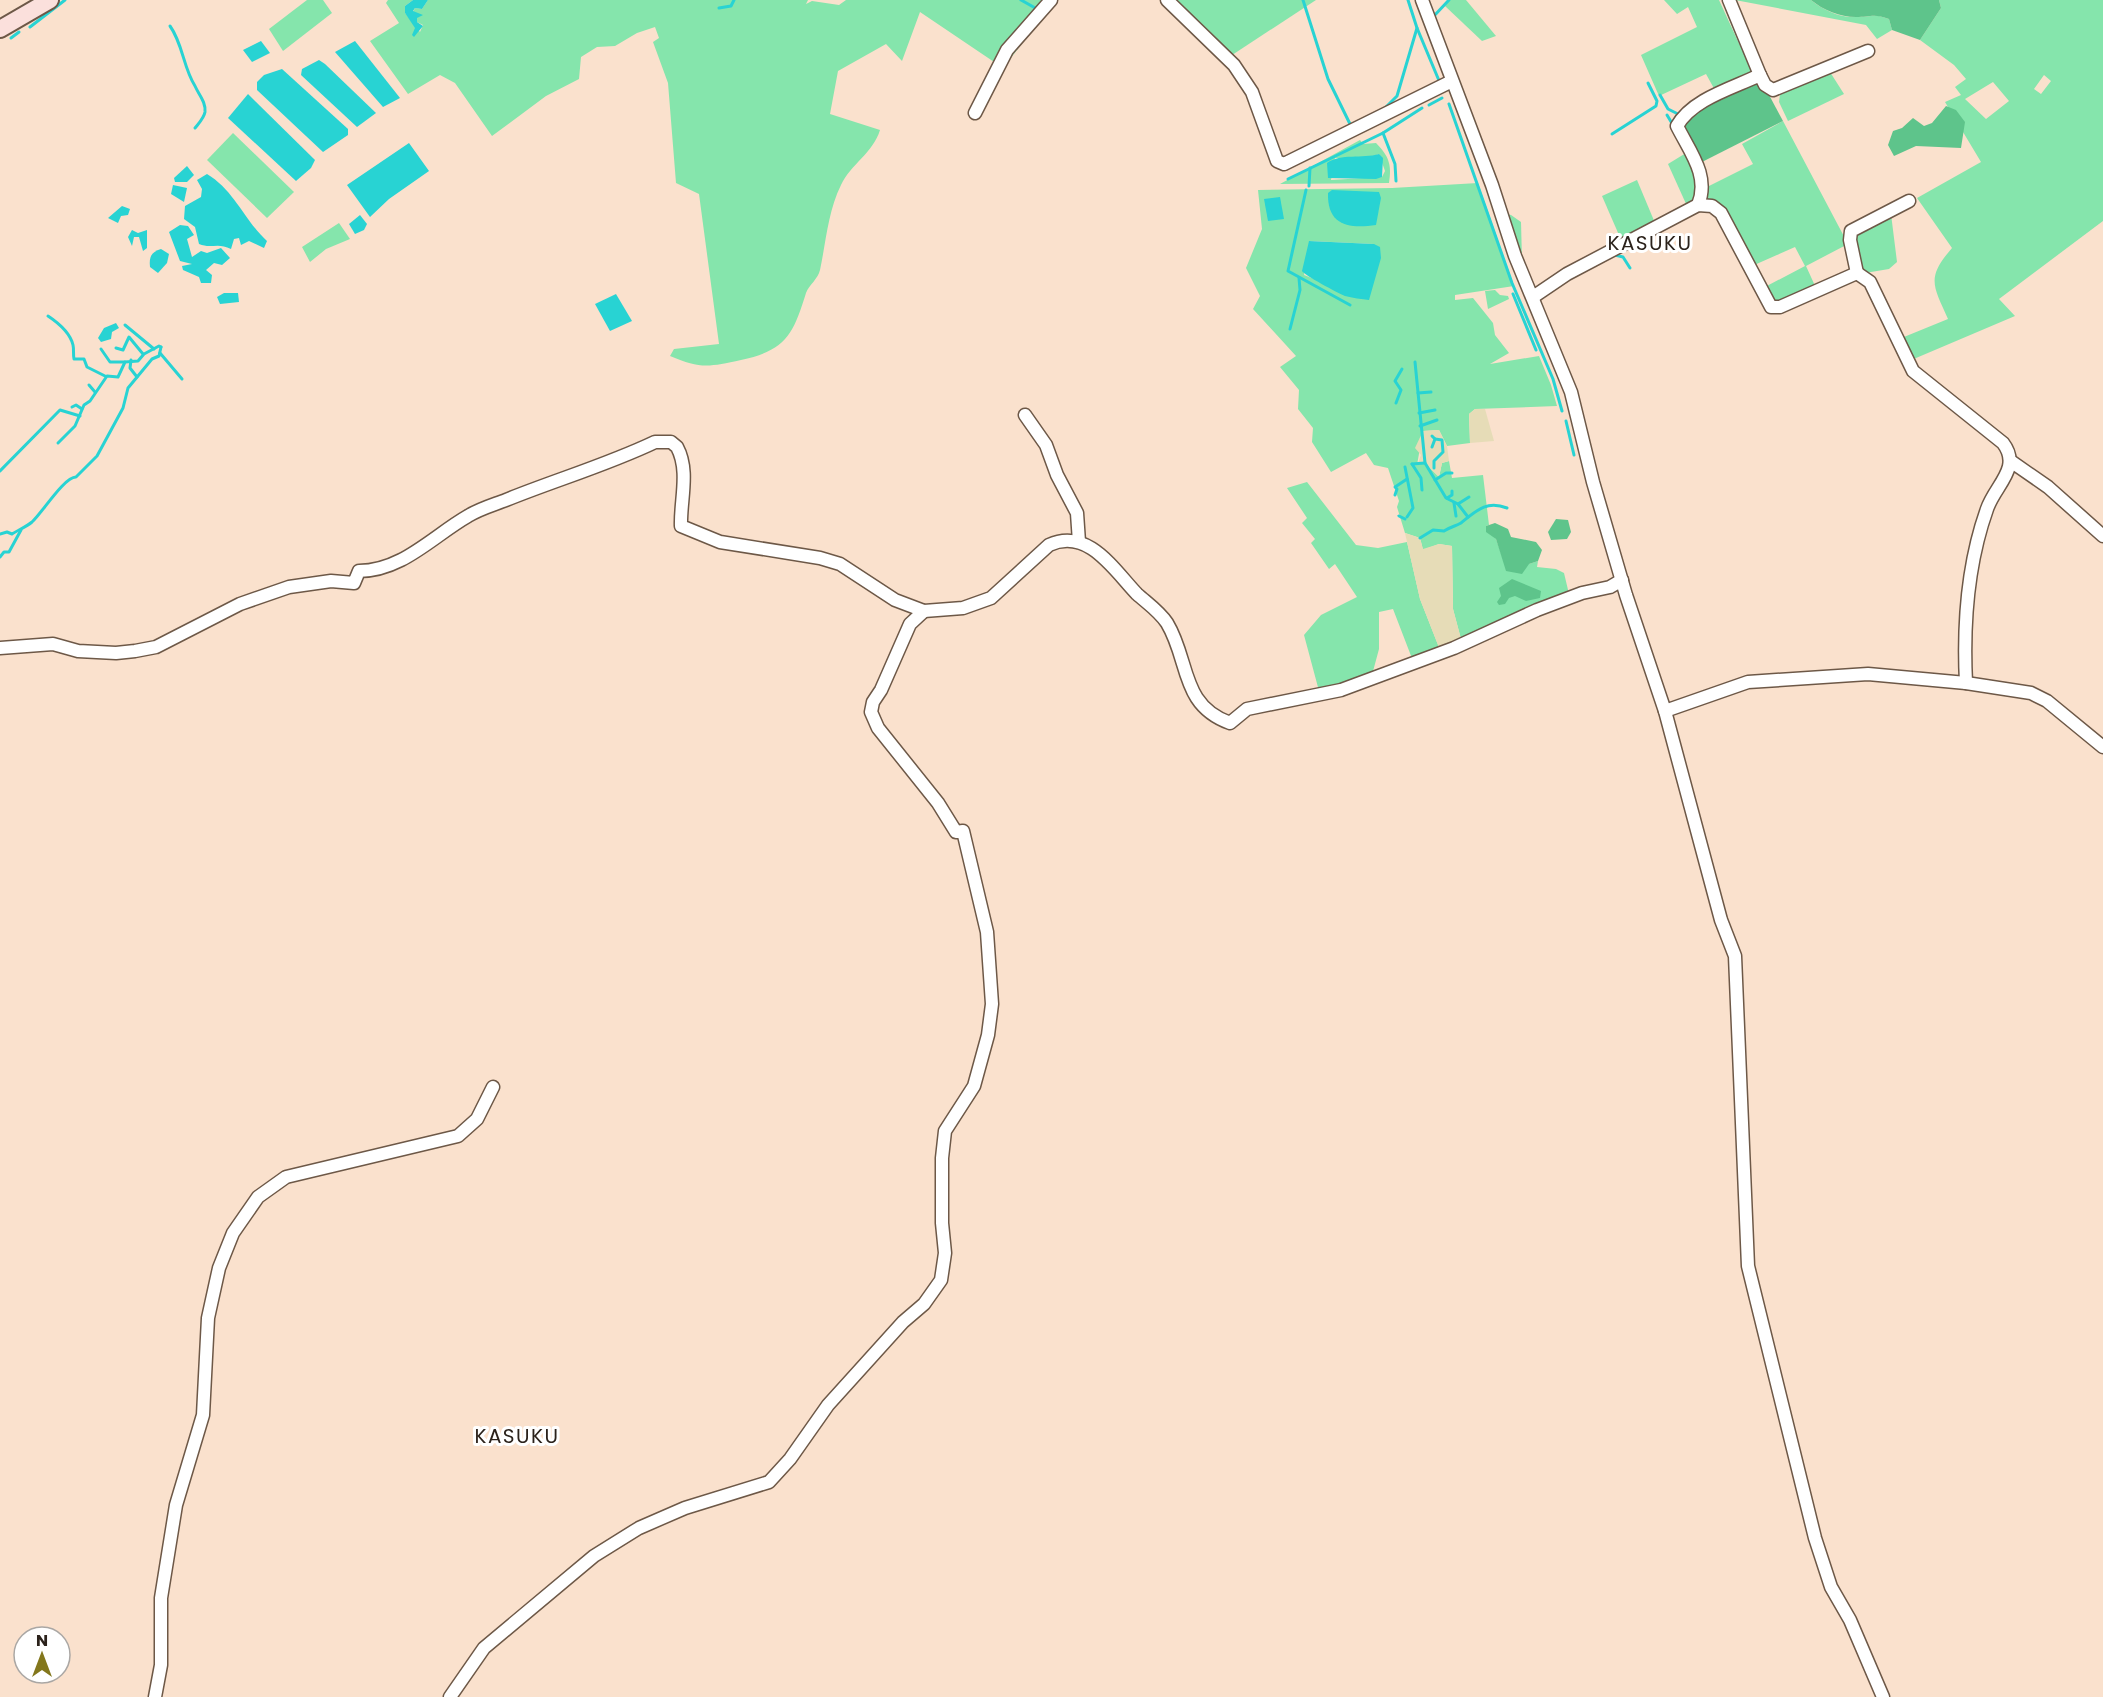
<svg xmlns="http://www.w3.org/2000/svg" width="2103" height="1697" viewBox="0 0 2103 1697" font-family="Poppins,sans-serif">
<rect width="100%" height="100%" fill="#fae1cd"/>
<g fill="#85e5ac" fill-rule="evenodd">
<polygon points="307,0 323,0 332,13 283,51 269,29"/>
<path d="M388,0H413L405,6V13L420,32L423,25L417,22L416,13L413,12L415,8L422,9L428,0H808L806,4L812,1L839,5L846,0H1056L1003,68L920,12L902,61L886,44L838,71L830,114L880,130C873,153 851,164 841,185C828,211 826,242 820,270C818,279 809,285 806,293C793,335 786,350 741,360C709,367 700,369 670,356L674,349L719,344L699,194L676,183L668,83L653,42L659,38L655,27L637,33L615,46L597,47L581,57L579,79L546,96L492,136L455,83L440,75L408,94L370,41L399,23L386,3Z"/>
<polygon points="1160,0 1316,0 1223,61"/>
<polygon points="1449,0 1466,0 1496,36 1482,41 1445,6"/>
<polygon points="1664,0 1719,0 1753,74 1716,92 1706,74 1659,96 1641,55 1697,27 1688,7 1677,14"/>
<path d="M1735,0H1811C1823,10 1840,18 1856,17C1871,17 1874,13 1889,19L1892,30L1877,39L1866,25Z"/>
<path d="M1939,0H2103V221L1999,299L2015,316L1909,361L1899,339L1948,319C1933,285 1926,278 1952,248L1917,198L1981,162L1945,102L1961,95L1955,87L1966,79L1954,65L1920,40L1941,8ZM2044,75L2051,81L2041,94L2034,89ZM1993,82L2009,101L1986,119L1965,99Z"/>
<polygon points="1830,72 1844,94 1788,121 1779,102 1780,94"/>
<polygon points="1783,121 1848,244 1806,266 1816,288 1776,305 1763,288 1805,266 1795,247 1752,266 1725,211 1703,202 1709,186 1753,164 1742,144"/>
<polygon points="233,133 294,192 267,218 207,160"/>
<path d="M1360,140L1363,144L1376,143C1389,156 1392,165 1389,183L1280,184ZM1379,154L1385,171L1382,177L1331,180L1335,158H1368Z"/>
<polygon points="1686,153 1700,180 1695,202 1687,206 1668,164"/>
<polygon points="1637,180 1655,223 1622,242 1602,196"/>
<path d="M1478,183L1514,286L1455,295V300L1473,298L1493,323L1495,335L1509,353L1490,364L1539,356L1551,385L1557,406L1475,409L1469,414L1470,443L1447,446L1439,430L1423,431L1417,465L1425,463L1439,477L1442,463L1449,461L1452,478L1483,475L1489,525L1486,526L1496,539L1502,556L1529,564L1538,561L1537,567L1556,569L1564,573L1569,594L1461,639L1453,609L1452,546L1439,544L1423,550L1420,538L1405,533L1397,507L1399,501L1388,468L1374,465L1366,453L1331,472L1312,442L1313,428L1298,409L1299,390L1280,367L1296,356L1253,309L1260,296L1246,268L1262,229L1258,190L1392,188ZM1310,241L1374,244L1344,295L1322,282L1304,275Z"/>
<polygon points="1497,212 1511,215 1521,222 1522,260"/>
<polygon points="1891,214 1897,262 1889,269 1865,273 1860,269 1854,233"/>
<polygon points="339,223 350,239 326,249 310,262 302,247"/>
<polygon points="1495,290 1500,295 1508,296 1509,299 1488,309 1485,291"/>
<polygon points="1307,482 1356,545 1378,548 1407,542 1420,599 1440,650 1413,661 1393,609 1379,612 1379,649 1372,675 1319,691 1304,635 1321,615 1357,597 1335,564 1329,569 1311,543 1315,539 1302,523 1307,518 1287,488"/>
</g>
<g fill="#5ec48b">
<path d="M1811,0H1939L1941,8L1920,40L1892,30L1889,19C1874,13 1870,17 1856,17C1840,17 1823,10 1811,0Z"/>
<polygon points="1756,81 1768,93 1783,121 1700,163 1683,128 1685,120 1696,111"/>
<polygon points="1946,106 1956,110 1965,122 1961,148 1916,146 1894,156 1888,145 1893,131 1902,128 1913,118 1924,126 1932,123"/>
<polygon points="1556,519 1568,520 1571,532 1567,539 1551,540 1548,532"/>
<polygon points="1495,523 1508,529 1511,537 1536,542 1542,550 1538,561 1529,564 1522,574 1506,571 1496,539 1486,532 1486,526"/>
<polygon points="1512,579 1541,591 1540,598 1526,601 1515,596 1509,598 1505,604 1499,605 1497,602 1501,596 1499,588"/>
</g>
<g fill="#e6dcb7">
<polygon points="1475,409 1485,409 1494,441 1470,443 1469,414"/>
<polygon points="1439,430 1447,446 1449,461 1442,463 1439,477 1425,463 1417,465 1421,455 1415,448 1423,431"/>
<polygon points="1405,533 1420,538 1423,549 1439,544 1452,546 1453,609 1461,639 1440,650 1420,599"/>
</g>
<g fill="#28d3d3">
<polygon points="413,0 428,0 422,9 415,8 413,11 423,15 417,18 417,22 423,26 414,37 412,35 415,28 405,13 405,6"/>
<polygon points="261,41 270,53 252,62 243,50"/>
<polygon points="355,41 400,98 383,107 335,52"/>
<polygon points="319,60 325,64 376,113 357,127 301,75 302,69"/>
<polygon points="282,69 348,129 348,135 323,152 257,90 257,82 264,75"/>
<polygon points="248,94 315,160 311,168 296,181 228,118"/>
<polygon points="409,143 429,171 389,199 370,217 347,185"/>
<path d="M1379,154L1383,158L1382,177L1376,179L1328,178L1327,163C1341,153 1362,159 1379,154Z"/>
<polygon points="187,166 194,175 187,182 175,182 174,178"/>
<path d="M207,174C235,191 244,220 267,241L264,248L249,241L241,245L239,238L234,239L231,249C218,242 211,249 199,244L195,227L184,219L185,206L201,197L202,189L197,180Z"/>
<polygon points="173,185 187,188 184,202 171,194"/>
<path d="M1332,190L1379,192L1381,198L1376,225C1348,229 1327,225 1328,193Z"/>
<polygon points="1280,197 1284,219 1268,221 1264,199"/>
<polygon points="122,206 130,209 128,215 121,216 118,223 108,218"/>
<polygon points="360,215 367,224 364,230 355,234 349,224"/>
<polygon points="180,225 188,226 194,235 187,239 192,257 201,251 207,253 221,248 230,258 222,265 214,263 206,270 212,275 211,283 201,283 199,277 183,270 182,266 192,264 180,261 169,232"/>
<polygon points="132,230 138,233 147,230 147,248 143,251 139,237 134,237 132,246 128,237"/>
<path d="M1309,241L1374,244L1380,247L1381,258L1369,300C1362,299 1352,298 1345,296C1338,293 1304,275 1302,271Z"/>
<path d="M161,249L169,254L167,263L158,273L150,267C149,257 151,252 161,249Z"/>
<polygon points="224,293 238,293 239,302 220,304 217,297"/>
<polygon points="616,294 632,321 610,331 595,304"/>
<polygon points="116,323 119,328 112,332 111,339 101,342 98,338 104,328"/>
</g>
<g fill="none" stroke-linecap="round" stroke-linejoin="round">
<g stroke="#28d3d3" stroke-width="3">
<polyline points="1021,0 1037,9"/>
<polyline points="1303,0 1328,79 1350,124"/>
<polyline points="719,8 731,6 734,0"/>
<polyline points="1727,10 1746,56"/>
<polyline points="1433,17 1449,0"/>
<path d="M170,26C183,44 183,67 195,86C199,95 206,102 205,112C204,118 199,123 195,128"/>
<polyline points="30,27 65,0"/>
<polyline points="1417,28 1440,83"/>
<polyline points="11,38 19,32"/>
<polyline points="1660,95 1668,109 1678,114 1682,112"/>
<polyline points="1449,104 1512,283 1553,379 1562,411"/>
<polyline points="1429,105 1442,98"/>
<polyline points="1382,111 1397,96 1417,28 1408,0"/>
<polyline points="1667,115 1673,125"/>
<polyline points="1383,133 1395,164 1396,181"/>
<polyline points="1612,134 1656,106 1657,101 1648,83"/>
<polyline points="1288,179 1383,133 1422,108"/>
<polyline points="1309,186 1310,168"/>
<polyline points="1306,190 1288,271 1350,305"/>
<polyline points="1615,255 1623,257 1630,268"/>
<polyline points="1513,294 1536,350"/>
<path d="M48,316C57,322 70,332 73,345C74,349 73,354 74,359H84L87,367L105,376"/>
<polyline points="125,325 154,349"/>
<polyline points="1290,329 1300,290 1299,278"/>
<polyline points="116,348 123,350 129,337 143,354"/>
<polyline points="101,349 110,362 125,362"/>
<polyline points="160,353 182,379"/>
<polyline points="131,360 130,368 137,377"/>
<polyline points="1415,362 1425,463 1446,498 1458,504 1468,517"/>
<polyline points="89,385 95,392"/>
<polyline points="1418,393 1431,392"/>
<polyline points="1396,403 1401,390 1395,381 1402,369"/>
<polyline points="72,407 76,405 82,409"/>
<polyline points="1419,413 1435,410"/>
<polyline points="1566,421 1574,455"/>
<polyline points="1420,426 1437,420"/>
<polyline points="58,443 75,426 84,405 90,401 107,376 118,377 125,362 138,361 144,354 159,346 161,347"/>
<polyline points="1432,447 1435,439 1432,436"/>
<polyline points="1412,464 1421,478 1422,490"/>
<polyline points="1412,464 1425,463"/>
<polyline points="1405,467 1413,508 1407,517"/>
<polyline points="1434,468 1434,461 1443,452 1442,440 1435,439"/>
<polyline points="0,471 60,410 80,416"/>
<polyline points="1435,480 1446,473 1452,473"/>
<polyline points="1395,495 1397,489 1395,487 1407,479"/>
<polyline points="1447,498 1452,495 1452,491"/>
<polyline points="1454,503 1456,516"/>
<polyline points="1458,504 1469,497"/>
<polyline points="1399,516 1405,519"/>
<path d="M0,534L7,532L12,534C18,530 26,527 32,522C42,513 64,477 76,477L97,456L123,408L128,388L152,359L159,356L161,347"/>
<path d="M1420,538L1433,530L1444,531C1450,527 1456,526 1461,523C1476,511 1486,500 1507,508"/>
<polyline points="0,557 4,552 9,552 21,530"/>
</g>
<g stroke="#6d5847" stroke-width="15">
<g id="street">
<polyline points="1167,0 1234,65 1252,92 1277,161 1284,164 1452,81"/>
<polyline points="1422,0 1492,185 1515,256 1571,392 1593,482 1626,595 1665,711 1721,920 1735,956 1748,1266 1815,1538 1831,1587 1850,1620 1883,1697"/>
<polyline points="1729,0 1760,75"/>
<polyline points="975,113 1007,50 1051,0"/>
<path d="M1698,205C1710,176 1690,152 1677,126C1692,99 1733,88 1760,75L1765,85L1773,90L1868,51"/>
<path d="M1857,273L1870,282L1913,371L2003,443C2022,468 1995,485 1987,509C1967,565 1963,623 1966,683"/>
<polyline points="1533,297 1567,274 1698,205 1712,206 1721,213 1771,307 1780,307 1857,273 1850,240 1851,231 1909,201"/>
<polyline points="1025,415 1046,445 1057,475 1077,513 1079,542"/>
<polyline points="2012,462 2048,487 2103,536"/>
<path d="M0,648L53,644L78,651L116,653L135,651L156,647L240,604L289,587L331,581L354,583L359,571C402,571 433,536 468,516C479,509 493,505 506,500C555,480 607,465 655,442H671L677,447C690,471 680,501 681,526L720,542L820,558L840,564L895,600L924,611L963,608L991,598L1049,545C1088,527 1114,570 1137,594C1147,603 1159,611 1167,623C1190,661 1180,705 1230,723L1247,709L1341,690L1454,648L1537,610L1582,593L1610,587L1622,580"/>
<polyline points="1665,711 1748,682 1868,674 1966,683 2031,693 2047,701 2103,747"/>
<polyline points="155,1697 161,1665 161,1598 176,1505 203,1415 208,1318 219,1268 233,1233 258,1197 286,1177 458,1136 477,1119 493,1087"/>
<polyline points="450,1697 484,1648 594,1556 639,1528 685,1508 769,1482 790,1459 828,1405 903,1322 924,1304 941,1280 945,1253 942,1223 942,1158 945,1131 974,1086 988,1035 992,1004 987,932 963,831 956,832 938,803 878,728 871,712 873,702 881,690 910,624 924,611"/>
</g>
</g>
<g stroke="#6d5847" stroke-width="20">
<polyline id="secondary" points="0,29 50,0"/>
</g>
<use href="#street" stroke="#fff" stroke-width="12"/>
<use href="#secondary" stroke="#fbe0dc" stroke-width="16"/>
</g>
<g text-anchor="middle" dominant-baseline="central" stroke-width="6" stroke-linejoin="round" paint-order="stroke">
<g font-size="20" letter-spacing="1.5" fill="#2b221b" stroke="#fff">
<text x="1650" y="243">KASUKU</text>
<text x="517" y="1436">KASUKU</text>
</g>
</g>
<g transform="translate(42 1655)"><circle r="28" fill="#ffffff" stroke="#aaa7a4" stroke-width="1.5"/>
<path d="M0-4.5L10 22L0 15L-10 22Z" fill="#83771c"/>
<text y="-9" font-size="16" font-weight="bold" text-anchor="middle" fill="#2b221b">N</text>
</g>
</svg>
